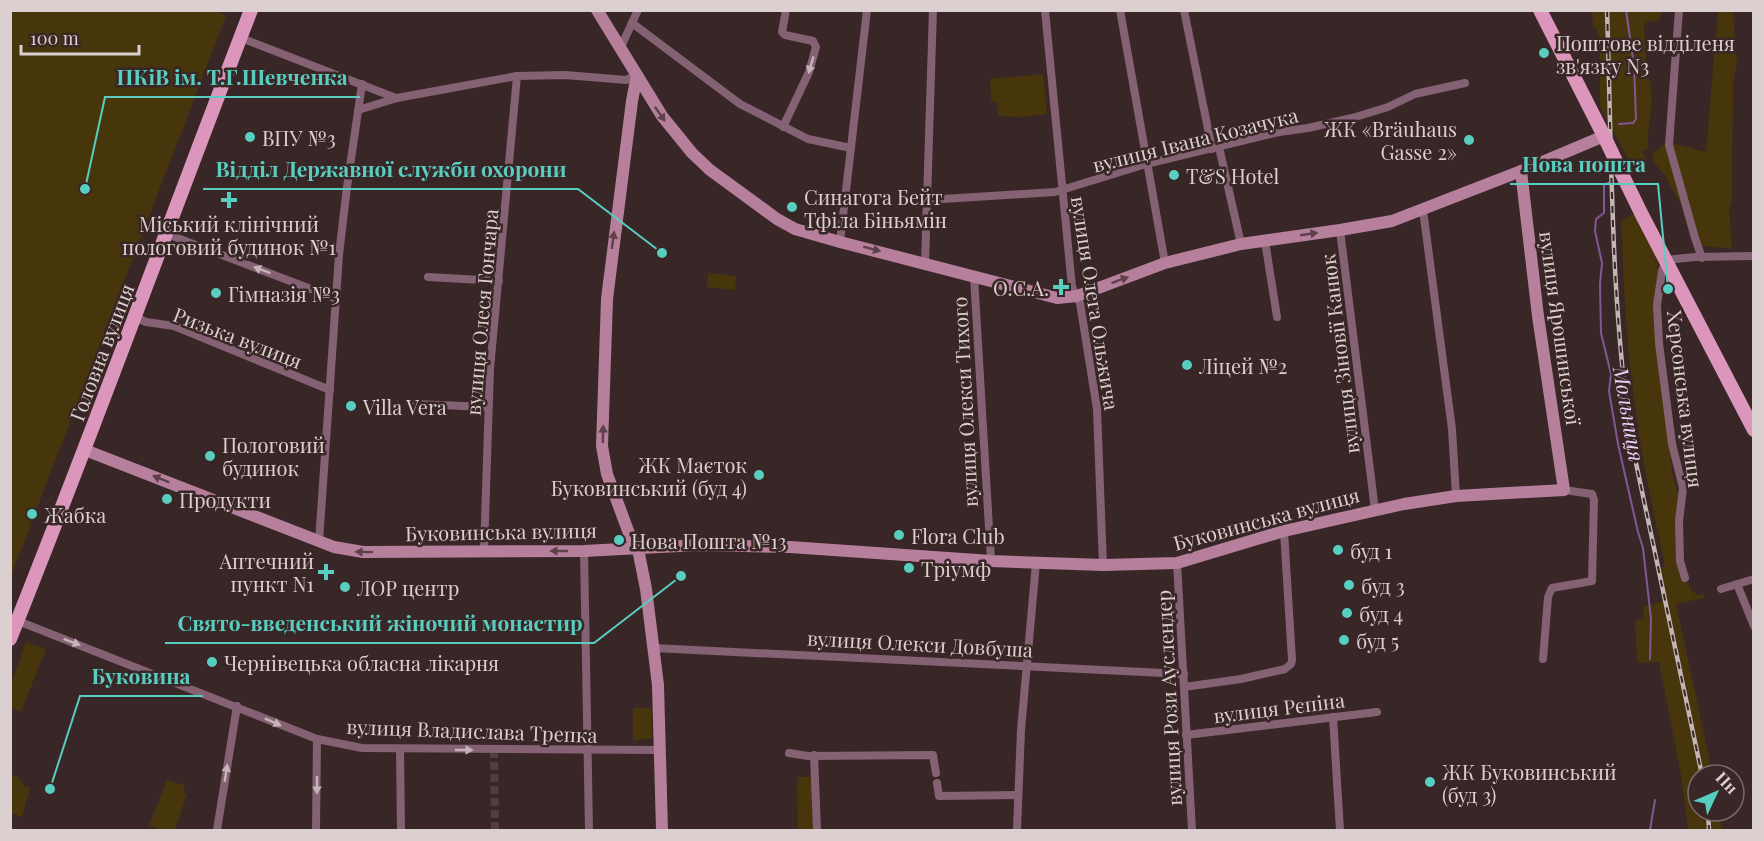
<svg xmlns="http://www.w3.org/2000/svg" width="1764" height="841" viewBox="0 0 1764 841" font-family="'Playfair Display',serif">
<rect width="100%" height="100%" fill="#392626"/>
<g fill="#47360b">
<polygon points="11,10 215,10 226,16 11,576"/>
<path d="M1592,11H1663L1659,19L1655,22L1649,20L1645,23L1644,28L1647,74C1658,95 1646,127 1648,149L1643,151L1647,165L1630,160L1627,157L1600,107V54L1597,29L1593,28Z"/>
<polygon points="1718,11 1733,11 1737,64 1733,82 1732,203 1729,208 1732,249 1702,246 1696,241 1685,211 1665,176 1653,161 1652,154 1667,142 1706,152"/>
<polygon points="1043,74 1047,114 1019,117 998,116 997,102 991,101 990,79"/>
<path d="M1634,214L1657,253L1668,436L1672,471L1679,497L1685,578L1693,592L1697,595L1703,594L1704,598L1676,604L1713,775H1698V811H1719L1722,830H1688L1681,775L1659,662L1637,663L1635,620L1644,619L1643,607L1667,600L1659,568L1665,566C1654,513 1642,461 1635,407C1626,346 1624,285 1621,223L1626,218Z"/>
<polygon points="708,273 736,276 735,290 707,287"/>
<polygon points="26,642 46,649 21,712 11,708 11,683"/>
<polygon points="633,708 651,708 652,738 633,741"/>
<polygon points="10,774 19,777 24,786 30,788 22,817 11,813"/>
<polygon points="797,777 812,777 813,830 798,830"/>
<polygon points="167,780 185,785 183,793 187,794 175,830 162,830 149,826"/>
</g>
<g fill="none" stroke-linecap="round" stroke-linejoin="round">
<g stroke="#835699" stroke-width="2">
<polyline points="1619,124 1633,123 1636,119 1634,66 1626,10"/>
<polyline points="1610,182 1604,185 1604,213 1596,219 1595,231 1602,263 1600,284 1601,333 1611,374 1609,391 1618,444 1638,532 1643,548 1651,619 1650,659"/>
<polyline points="1650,830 1655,800"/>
</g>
<polyline stroke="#513f3f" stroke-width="8" stroke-dasharray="8 4" stroke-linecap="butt" points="494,750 495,830"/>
<g stroke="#846273" stroke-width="8">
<polyline points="1045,10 1072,287 1080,303 1097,409 1103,565"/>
<polyline points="1120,10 1165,263"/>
<polyline points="1184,10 1212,149"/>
<polyline points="1679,10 1669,145 1695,238 1702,258"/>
<polyline points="632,23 740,104 808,139 851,148"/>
<polyline points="241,38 396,98"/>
<polyline points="620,49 638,10"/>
<polyline points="358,110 397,98 517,76 565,75 626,80 637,75"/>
<polyline points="783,127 809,72 816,47 813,41 785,35 782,32 786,10"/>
<polyline points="1219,147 1241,244"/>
<polyline points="927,200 1055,192 1146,164 1279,132 1308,128 1352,118 1388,107 1415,94 1465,83"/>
<polyline points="1423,210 1452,429 1456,496"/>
<polyline points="1340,230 1375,510"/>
<polyline points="167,234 337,299"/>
<polyline points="1265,241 1277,317"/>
<polyline points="840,242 867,10"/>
<polyline points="925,264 933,10"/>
<polyline points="428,277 499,281"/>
<polyline points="974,277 991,561"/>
<polyline points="135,317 146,322 174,326 330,390"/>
<polyline points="414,404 488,407"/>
<polyline points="319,541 339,255 347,187 362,84"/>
<polyline points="484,551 490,369 517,76"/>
<polyline points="584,551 589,830"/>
<polyline points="1177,563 1192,830"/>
<polyline points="1685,578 1680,561 1679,521 1683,488 1672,444 1659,343 1657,305 1662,271 1666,260 1695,257 1754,256"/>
<polyline points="1737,584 1754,626"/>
<polyline points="1721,589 1754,579"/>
<polyline points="18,621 317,739 362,748 661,750"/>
<polyline points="654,648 1184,674"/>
<polyline points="1543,659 1548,597 1552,588 1592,581 1594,500 1592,494 1564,490"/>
<polyline points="1184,687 1241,679 1285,669 1291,664 1292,660 1284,531"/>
<polyline points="1333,717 1340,830"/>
<polyline points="1186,735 1377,712"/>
<polyline points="400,749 401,830"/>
<polyline points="789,753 808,756 933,755 936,773"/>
<polyline points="814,755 817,830"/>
<polyline points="937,783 939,796 1018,795"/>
<polyline points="217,830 237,706"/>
<polyline points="316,830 317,739"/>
<polyline points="1017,830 1021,730 1036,563"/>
</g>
<g stroke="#b6809c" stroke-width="12">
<polyline points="597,10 662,116 692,153 710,170 777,219 795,229 840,242 1057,298 1077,296 1165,263 1241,244 1340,230 1392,221 1521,171 1604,136"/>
<polyline points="637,75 632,101 607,299 602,446 607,474 630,536 638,549 646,589 658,685 662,830"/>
<polyline points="85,450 334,547 363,552 584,551 698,545 790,547 991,561 1103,565 1177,563 1284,531 1404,504 1456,496 1564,490 1538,316 1521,171"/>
</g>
<g stroke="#dc96bb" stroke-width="14">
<polyline points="1540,10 1604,136"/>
<polyline points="1622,174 1642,215 1754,430"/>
<path d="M10,639C94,430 170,220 251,10"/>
</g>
<g stroke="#c3b5b5" stroke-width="4.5">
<g id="rail">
<path d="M1607,10C1612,155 1610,301 1632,444L1702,775"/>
<polyline points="1708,811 1709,830"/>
</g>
</g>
<use href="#rail" stroke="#392626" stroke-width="2" stroke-dasharray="7" stroke-linecap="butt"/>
<polyline stroke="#dc96bb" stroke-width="14" points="1604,136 1622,174"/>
</g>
<defs><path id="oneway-solid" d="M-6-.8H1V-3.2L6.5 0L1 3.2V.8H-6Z" transform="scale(1.5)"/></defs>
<g fill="#c6b4b8">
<use href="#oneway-solid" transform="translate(811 65) rotate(107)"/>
<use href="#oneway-solid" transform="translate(262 270) rotate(-159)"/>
<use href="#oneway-solid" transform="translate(72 642) rotate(21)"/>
<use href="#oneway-solid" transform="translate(273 722) rotate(24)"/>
<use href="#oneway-solid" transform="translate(464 750)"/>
<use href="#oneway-solid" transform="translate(226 773) rotate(-81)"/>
<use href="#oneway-solid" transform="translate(317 785) rotate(90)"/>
</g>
<g fill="#5e4149">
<use href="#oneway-solid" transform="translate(660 114) rotate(55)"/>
<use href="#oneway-solid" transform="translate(1309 234) rotate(-8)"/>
<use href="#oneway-solid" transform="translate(613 240) rotate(-82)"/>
<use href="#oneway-solid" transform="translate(872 249) rotate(15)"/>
<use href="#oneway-solid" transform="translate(1120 280) rotate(-20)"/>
<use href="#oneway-solid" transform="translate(603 434) rotate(-89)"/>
<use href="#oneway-solid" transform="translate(161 479) rotate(-158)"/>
<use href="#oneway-solid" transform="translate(559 551) rotate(180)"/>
<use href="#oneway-solid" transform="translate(364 552) rotate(-179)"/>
</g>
<g fill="#58cec0" stroke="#392626" stroke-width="2">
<circle cx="1544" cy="53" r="6"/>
<circle cx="250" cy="137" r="6"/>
<circle cx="1469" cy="140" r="6"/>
<circle cx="1174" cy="175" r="6"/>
<path d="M226 191h6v6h6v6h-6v6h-6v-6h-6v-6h6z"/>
<circle cx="792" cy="207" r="6"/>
<path d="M1058 278h6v6h6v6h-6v6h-6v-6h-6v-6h6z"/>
<circle cx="216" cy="293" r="6"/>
<circle cx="1187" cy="365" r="6"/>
<circle cx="351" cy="406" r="6"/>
<circle cx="210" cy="456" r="6"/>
<circle cx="759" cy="475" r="6"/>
<circle cx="167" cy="499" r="6"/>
<circle cx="32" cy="514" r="6"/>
<circle cx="899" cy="535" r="6"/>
<circle cx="619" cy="540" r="6"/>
<circle cx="1338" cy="550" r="6"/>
<circle cx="909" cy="568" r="6"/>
<path d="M323 563h6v6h6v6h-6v6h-6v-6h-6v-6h6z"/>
<circle cx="1349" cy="585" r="6"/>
<circle cx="345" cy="587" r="6"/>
<circle cx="1347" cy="613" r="6"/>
<circle cx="1344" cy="640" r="6"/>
<circle cx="212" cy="662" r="6"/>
<circle cx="1430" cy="782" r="6"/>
</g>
<g text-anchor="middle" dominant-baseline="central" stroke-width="5" stroke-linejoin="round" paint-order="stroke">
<g font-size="20" fill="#dccfcf" stroke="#392626" text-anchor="start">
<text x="1556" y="42">Поштове відділеня<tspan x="1556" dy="23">зв'язку N3</tspan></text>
<text x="1457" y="128" text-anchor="end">ЖК «Bräuhaus<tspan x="1457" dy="23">Gasse 2»</tspan></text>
<text x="262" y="137">ВПУ №3</text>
<text x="1186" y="175">T&amp;S Hotel</text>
<text x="804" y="196">Синагога Бейт<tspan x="804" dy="23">Тфіла Біньямін</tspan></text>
<text x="229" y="223" text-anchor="middle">Міський клінічний<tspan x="229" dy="23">пологовий будинок №1</tspan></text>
<text x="1049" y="287" text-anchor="end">О.С.А.</text>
<text x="228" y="293">Гімназія №3</text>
<text x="1199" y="365">Ліцей №2</text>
<text x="363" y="406">Villa Vera</text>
<text x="222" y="444">Пологовий<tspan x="222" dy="23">будинок</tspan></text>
<text x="747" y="464" text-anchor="end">ЖК Маєток<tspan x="747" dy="23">Буковинський (буд 4)</tspan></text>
<text x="179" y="499">Продукти</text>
<text x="44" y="514">Жабка</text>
<text x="911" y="535">Flora Club</text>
<text x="631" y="540">Нова Пошта №13</text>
<text x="1350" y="550">буд 1</text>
<text x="314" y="560" text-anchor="end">Аптечний<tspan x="314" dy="23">пункт N1</tspan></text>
<text x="921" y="568">Тріумф</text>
<text x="1361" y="585">буд 3</text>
<text x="357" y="587">ЛОР центр</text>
<text x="1359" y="613">буд 4</text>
<text x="1356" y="640">буд 5</text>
<text x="224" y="662">Чернівецька обласна лікарня</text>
<text x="1442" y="771">ЖК Буковинський<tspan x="1442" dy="23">(буд 3)</tspan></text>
</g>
<g font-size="20" fill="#dccfcf" stroke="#392626">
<text transform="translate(1195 139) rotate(-14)">вулиця Івана Козачука</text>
<text transform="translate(1096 303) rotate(81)">вулиця Олега Ольжича</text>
<text transform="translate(481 312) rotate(-85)">вулиця Олеся Гончара</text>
<text transform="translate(1561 328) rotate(82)">вулиця Ярошинської</text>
<text transform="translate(238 337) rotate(21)">Ризька вулиця</text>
<text transform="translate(101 352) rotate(-69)">Головна вулиця</text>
<text transform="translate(1339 354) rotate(-97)">вулиця Зіновії Канюк</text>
<text transform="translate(1686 399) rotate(83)">Херсонська вулиця</text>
<text transform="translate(964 402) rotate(-93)">вулиця Олекси Тихого</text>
<text transform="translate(1266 518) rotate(-15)">Буковинська вулиця</text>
<text transform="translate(501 531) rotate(-1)">Буковинська вулиця</text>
<text transform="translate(920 643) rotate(3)">вулиця Олекси Довбуша</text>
<text transform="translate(1168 698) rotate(-93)">вулиця Рози Ауслендер</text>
<text transform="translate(1279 707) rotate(-7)">вулиця Рєпіна</text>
<text transform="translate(472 730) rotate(2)">вулиця Владислава Трепка</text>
</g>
<g font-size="21" font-style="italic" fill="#ecd3f9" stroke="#392626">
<text transform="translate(1630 414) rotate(80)">Мольниця</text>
</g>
</g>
<path fill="none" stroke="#58cec0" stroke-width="2" d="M85 189L105 97H360M1668 289L1658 184H1510M662 253L578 189H203M681 576L594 643H165M50 789L80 696H203"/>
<g fill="#58cec0" stroke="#392626" stroke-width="2">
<circle cx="85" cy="189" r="6"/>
<circle cx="1668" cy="289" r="6"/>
<circle cx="662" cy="253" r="6"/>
<circle cx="681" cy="576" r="6"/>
<circle cx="50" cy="789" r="6"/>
</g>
<g font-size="21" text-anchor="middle" font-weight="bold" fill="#58cec0" stroke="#392626" stroke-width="5" stroke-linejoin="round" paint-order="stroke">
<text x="232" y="85">ПКіВ ім. Т.Г.Шевченка</text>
<text x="1584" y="172">Нова пошта</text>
<text x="391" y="177">Відділ Державної служби охорони</text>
<text x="380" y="631">Свято-введенський жіночий монастир</text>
<text x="141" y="684">Буковина</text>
</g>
<rect width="1764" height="841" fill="none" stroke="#dccfcf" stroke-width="24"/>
<g transform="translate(1716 793) rotate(46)"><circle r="28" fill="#392626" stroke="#7a6a6a" stroke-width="1.5"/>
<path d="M0-4.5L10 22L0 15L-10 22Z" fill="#58cec0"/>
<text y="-9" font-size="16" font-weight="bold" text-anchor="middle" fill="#dccfcf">Пн</text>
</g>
<path d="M21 45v9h118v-9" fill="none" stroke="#dccfcf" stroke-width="3"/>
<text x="30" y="45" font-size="18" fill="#dccfcf" stroke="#392626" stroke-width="4.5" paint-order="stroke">100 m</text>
</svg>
